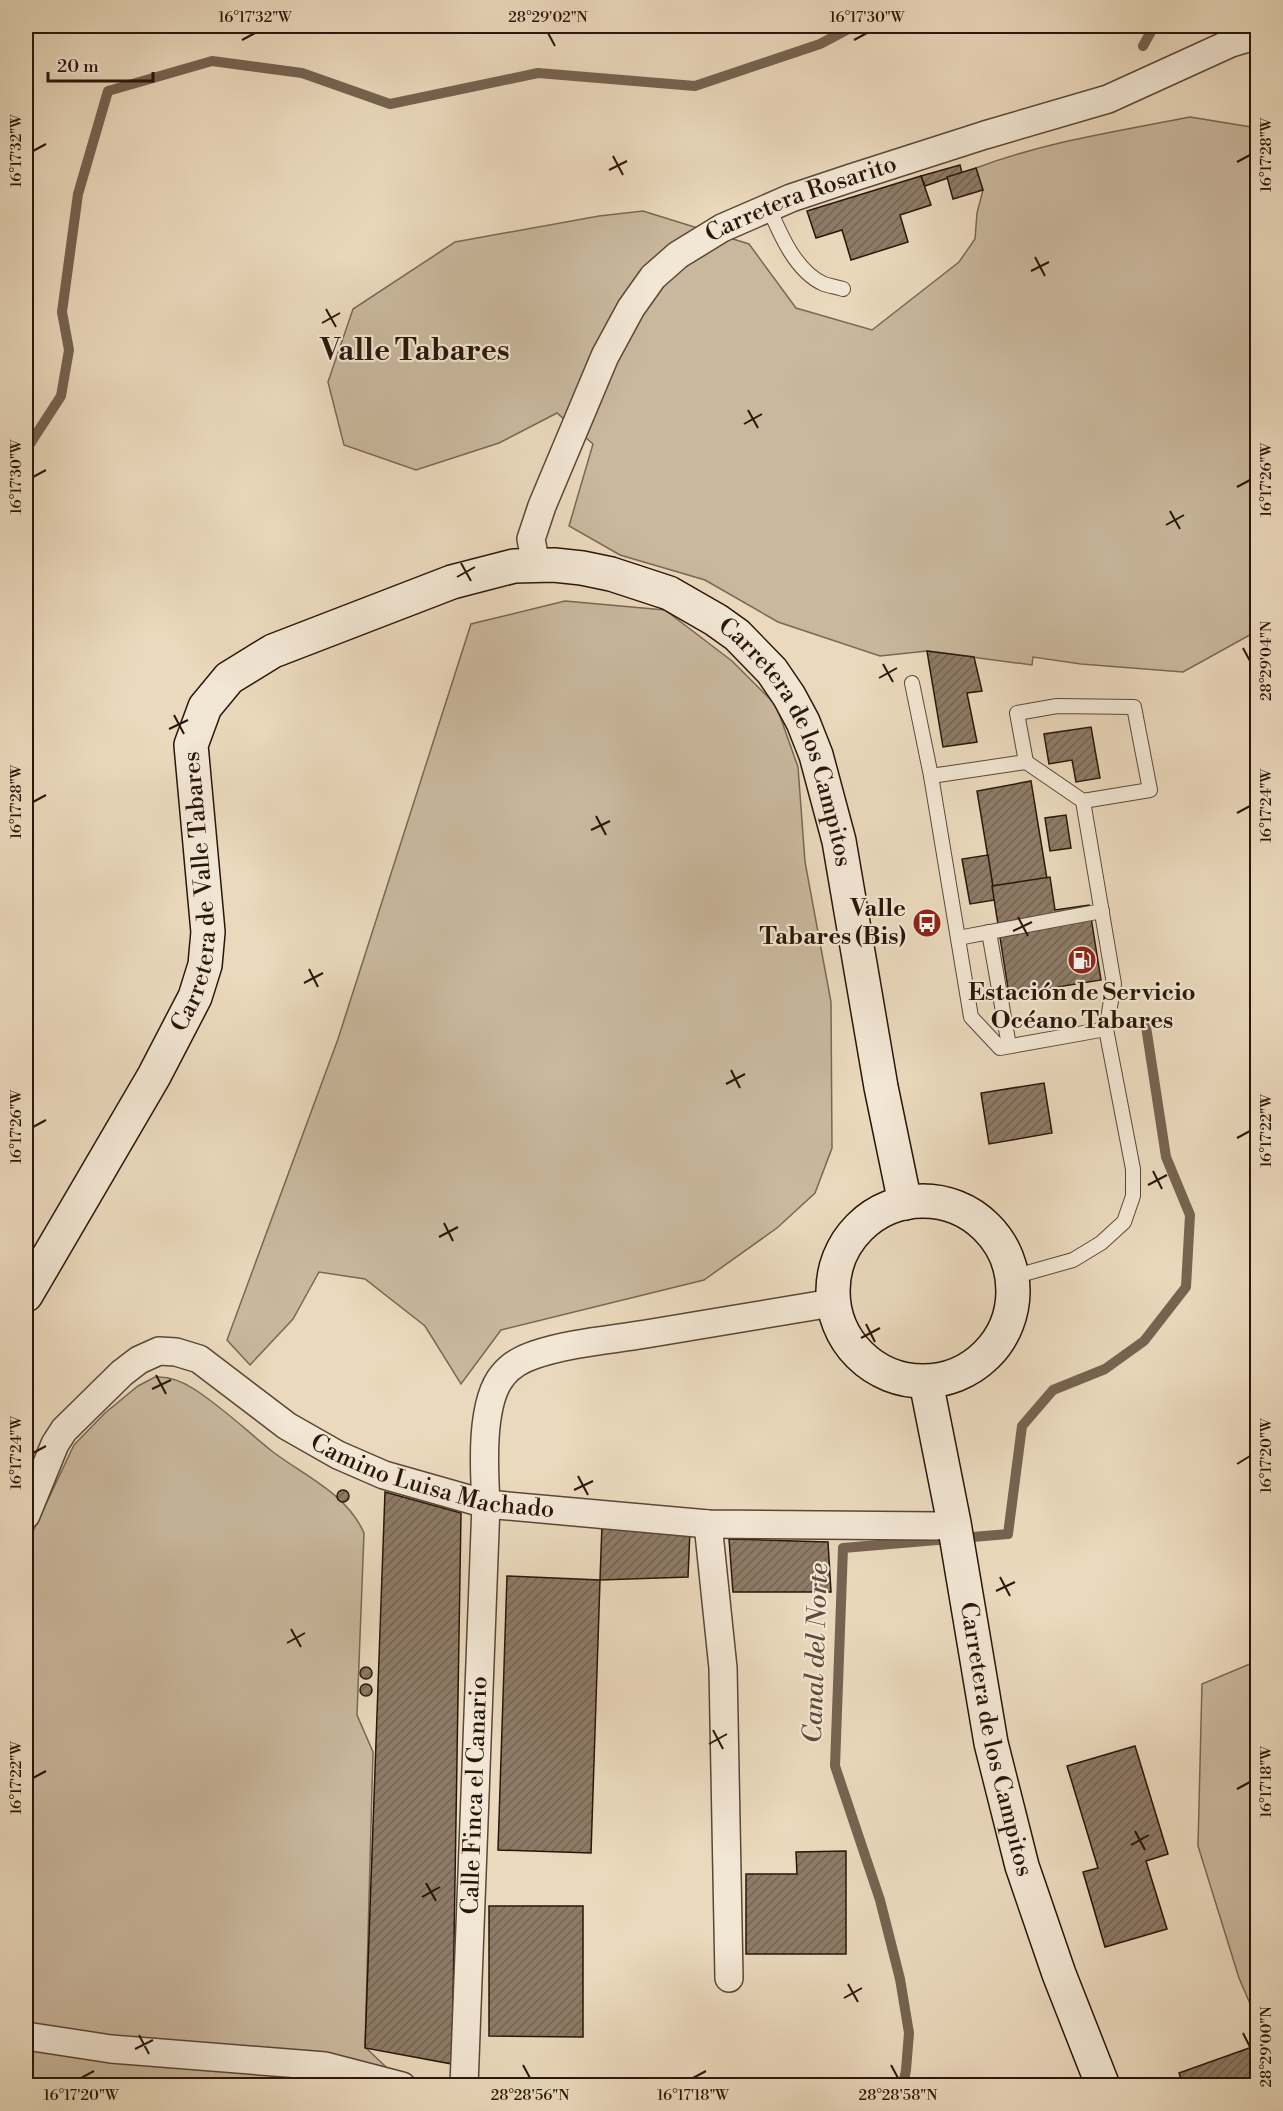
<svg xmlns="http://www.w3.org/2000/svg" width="1283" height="2111" viewBox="0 0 1283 2111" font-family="'Libre Bodoni',serif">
<defs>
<pattern id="building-hatch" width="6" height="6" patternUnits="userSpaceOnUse" patternTransform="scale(1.5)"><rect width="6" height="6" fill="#8e7b67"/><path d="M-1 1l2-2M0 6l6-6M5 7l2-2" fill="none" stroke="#746453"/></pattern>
</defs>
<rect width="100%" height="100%" fill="#ebd9bd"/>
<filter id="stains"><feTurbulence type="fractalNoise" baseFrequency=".00333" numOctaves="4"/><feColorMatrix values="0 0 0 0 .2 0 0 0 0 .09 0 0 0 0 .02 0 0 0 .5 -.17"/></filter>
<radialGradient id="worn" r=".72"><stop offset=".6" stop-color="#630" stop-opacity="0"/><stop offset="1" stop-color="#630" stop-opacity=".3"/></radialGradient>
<g fill="#cab89e" stroke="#7a6754" stroke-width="1.5">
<path d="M1190,117L1257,128V631L1183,672L1081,664L1033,657L1032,665L927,651L880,656L778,622L705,580L620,555L569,526L593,444L557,413L499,443L416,470L344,445L328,382L353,309L455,242L599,216L643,211L749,244L796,308L872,330L959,262L975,239L977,213L983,190L976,168C1045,142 1118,131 1190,117Z"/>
<polygon points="565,601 665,610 732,661 776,705 798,767 805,862 831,1002 832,1148 815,1193 777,1228 704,1280 501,1330 461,1384 425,1326 365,1279 319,1272 293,1319 250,1365 227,1340 338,1039 471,624"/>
<path d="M155,1377C169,1376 182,1381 194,1389C222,1407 247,1431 273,1452C305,1476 347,1494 364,1533L357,1715L373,1752L365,2047L405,2085L26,2086V1546L74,1445L105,1413L138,1386Z"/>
<polygon points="1255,1543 1258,1543 1257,2020 1239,1978 1198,1846 1202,1684 1250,1664"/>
</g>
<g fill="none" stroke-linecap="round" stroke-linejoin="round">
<g stroke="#766350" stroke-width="10">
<polyline points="1143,46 1154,26"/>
<polyline points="26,450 61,396 69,350 62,312 78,194 108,91 212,61 302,73 390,104 538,73 695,86 820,44 854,26"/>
<polyline points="903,2086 906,2070 909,2033 900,1979 880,1900 835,1766 843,1548 1008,1534 1022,1426 1053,1390 1105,1369 1144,1341 1186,1287 1190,1215 1166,1157 1145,1020"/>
</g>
</g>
<g fill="url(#building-hatch)" stroke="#2a1609" stroke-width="1.5">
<polygon points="960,165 962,173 925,186 921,176"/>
<polygon points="976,168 983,190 953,199 947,177"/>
<polygon points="921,176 931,205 900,215 908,242 851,260 842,230 816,238 807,211"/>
<polygon points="927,651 974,657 982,691 967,693 977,742 943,747"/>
<polygon points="1091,727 1100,778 1076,782 1072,760 1049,764 1044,734"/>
<polygon points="1031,781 1049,891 995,900 977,791"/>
<polygon points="1066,815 1071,848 1050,851 1045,818"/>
<polygon points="988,855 995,900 970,904 962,859"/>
<polygon points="1050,877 1055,910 1089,905 1101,980 1009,995 992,886"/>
<polygon points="1044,1083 1052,1133 989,1144 981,1093"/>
<circle cx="343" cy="1496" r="6"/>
<polygon points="385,1492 461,1513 452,2064 365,2048"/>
<polygon points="602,1525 690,1530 688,1577 600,1580"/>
<polygon points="729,1539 828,1542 831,1592 733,1592"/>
<polygon points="507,1576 600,1580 591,1853 498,1850"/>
<circle cx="366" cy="1673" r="6"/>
<circle cx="366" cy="1690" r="6"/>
<polygon points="1135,1746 1168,1854 1146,1861 1167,1929 1105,1947 1083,1872 1098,1868 1067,1766"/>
<polygon points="846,1851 846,1954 746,1954 746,1874 797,1874 796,1852"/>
<polygon points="489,1906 583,1906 583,2037 489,2036"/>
<polygon points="1252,2047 1258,2062 1258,2086 1183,2086 1179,2073"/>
</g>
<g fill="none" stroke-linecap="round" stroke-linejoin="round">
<g stroke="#5a4736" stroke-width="16">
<g id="lane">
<path d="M769,208C780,234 796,272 824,284C830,286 837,287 843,289"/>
<polyline points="912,683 931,776 971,1017 1000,1048 1106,1029"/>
<polyline points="1026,762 1017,713 1057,706 1134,707 1150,790 1083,801"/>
<polyline points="931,776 1026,762 1083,801 1114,984 1106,1029 1133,1169 1133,1196 1124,1222 1101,1243 1073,1260 1013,1277"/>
<polyline points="989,932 1009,1046"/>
<polyline points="958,938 1102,911"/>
</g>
</g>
<g stroke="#5a4736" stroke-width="30">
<g id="street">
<path id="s1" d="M536,565L531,539L542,506L605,356L631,308L653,277L678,255L722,228L791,198L851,178L985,135L1108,99L1231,43L1258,35"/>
<path id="s2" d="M26,1515L55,1444L64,1430L122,1373L139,1360L159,1351L176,1352L199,1359L287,1426L338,1455L384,1475L486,1504L708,1524L936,1526L954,1523"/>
<polyline points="708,1524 723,1668 729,1978"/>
<polyline points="26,2036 111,2049 325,2066 402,2086"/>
<path id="s3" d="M464,2086L486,1504C484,1469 480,1402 503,1375C511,1365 522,1359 534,1355C569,1343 609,1340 646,1334C708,1324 770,1313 832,1303"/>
</g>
</g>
<g stroke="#2a1609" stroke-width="36">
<g id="secondary">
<circle cx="923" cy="1291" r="90"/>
<path id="s4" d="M26,1295L154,1076L195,997L205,965L208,932L191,745L205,707L229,678L273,651L452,582L514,566L554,565L582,568L611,574L669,593L716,620L737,635L772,671L789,696L803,722L816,755L839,841L881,1087L905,1203"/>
<path id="s5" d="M926,1382L954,1523L991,1743L1022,1866L1059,1974L1103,2086"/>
</g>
</g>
<use href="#lane" stroke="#f2e6d4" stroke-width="14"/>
<use href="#street" stroke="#f2e6d4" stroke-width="27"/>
<use href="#secondary" stroke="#f2e6d4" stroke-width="33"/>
</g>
<path fill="none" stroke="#2a1609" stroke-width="2" d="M548,33L555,46M242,40L255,33M854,40L867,33M33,151L46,144M613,156L623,175M1237,162L1250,155M609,170L627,161M1035,257L1045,276M1031,271L1049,262M326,309L336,327M322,323L340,313M748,410L758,428M744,424L762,414M33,477L46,470M1237,487L1250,480M1170,511L1180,529M1166,525L1184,515M461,563L471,581M457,577L475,567M1243,648L1250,661M883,664L893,682M879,678L897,668M174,715L184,734M169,729L188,720M33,802L46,795M1237,813L1250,806M596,816L606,835M591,830L610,821M1018,917L1028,936M1013,931L1032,922M309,969L318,987M304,983L323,973M731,1070L740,1088M726,1084L745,1074M33,1127L46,1120M1237,1138L1250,1131M1153,1171L1162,1189M1148,1185L1167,1175M444,1223L453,1241M439,1237L458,1227M866,1324L875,1342M861,1338L880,1328M156,1375L166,1394M152,1389L171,1380M33,1453L46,1446M1237,1464L1250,1456M578,1476L588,1495M574,1490L593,1481M1000,1577L1010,1596M996,1591L1015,1582M291,1629L301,1647M287,1643L305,1633M713,1730L723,1749M709,1744L727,1734M33,1778L46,1771M1237,1789L1250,1782M1135,1831L1145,1850M1131,1845L1149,1835M426,1883L436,1901M422,1897L440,1887M848,1984L858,2002M844,1998L862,1988M1243,2033L1250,2047M139,2035L149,2054M135,2049L153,2040M523,2065L530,2078M891,2065L898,2078M81,2078L94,2071M693,2078L706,2071"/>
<defs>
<g id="bus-disc" transform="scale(1.5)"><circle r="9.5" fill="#8f2418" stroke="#f2e6d4"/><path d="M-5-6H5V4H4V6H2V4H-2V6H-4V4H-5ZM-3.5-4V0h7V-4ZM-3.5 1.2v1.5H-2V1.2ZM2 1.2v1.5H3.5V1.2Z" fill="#fff"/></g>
<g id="fuel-disc" transform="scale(1.5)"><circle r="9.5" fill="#8f2418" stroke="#f2e6d4"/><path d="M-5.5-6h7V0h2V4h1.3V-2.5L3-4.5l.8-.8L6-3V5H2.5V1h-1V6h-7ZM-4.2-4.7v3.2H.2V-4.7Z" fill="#fff"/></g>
</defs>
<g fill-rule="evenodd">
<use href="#bus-disc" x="927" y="923"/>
<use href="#fuel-disc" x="1082" y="960"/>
</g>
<g text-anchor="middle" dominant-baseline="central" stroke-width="4.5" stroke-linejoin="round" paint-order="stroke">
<g font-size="24" fill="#2a1609" stroke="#f2e6d4">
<text stroke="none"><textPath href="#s1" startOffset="486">Carretera Rosarito</textPath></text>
<text stroke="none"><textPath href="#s4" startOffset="1342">Carretera de los Campitos</textPath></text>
<text stroke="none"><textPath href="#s4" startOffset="448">Carretera de Valle Tabares</textPath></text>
<text stroke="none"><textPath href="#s2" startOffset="526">Camino Luisa Machado</textPath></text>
<text stroke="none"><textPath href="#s5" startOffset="364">Carretera de los Campitos</textPath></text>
<text stroke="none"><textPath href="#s3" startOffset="291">Calle Finca el Canario</textPath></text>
</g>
<g font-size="24" font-weight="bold" fill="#2a1609" stroke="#f2e6d4" text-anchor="end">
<text x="906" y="909">Valle<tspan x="906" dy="28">Tabares (Bis)</tspan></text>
<text x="1082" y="993" text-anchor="middle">Estación de Servicio<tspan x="1082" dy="28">Océano Tabares</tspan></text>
</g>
<g font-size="26" font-style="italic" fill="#5d4a39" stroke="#f2e6d4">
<text transform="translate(816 1653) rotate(-88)">Canal del Norte</text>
</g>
<g font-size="30" font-weight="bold" fill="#2a1609" stroke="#f2e6d4">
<text x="415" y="351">Valle Tabares</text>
</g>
</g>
<rect width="1283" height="2111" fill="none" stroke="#ebd9bd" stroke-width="66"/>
<path d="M48 72v9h105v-9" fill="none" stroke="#2a1609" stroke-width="3"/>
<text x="57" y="72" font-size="18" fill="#2a1609" stroke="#f2e6d4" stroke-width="4.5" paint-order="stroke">20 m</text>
<rect x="33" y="33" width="1217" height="2045" fill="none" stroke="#2a1609" stroke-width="2"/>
<g font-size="15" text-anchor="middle" fill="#2a1609">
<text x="255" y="22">16°17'32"W</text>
<text x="548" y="22">28°29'02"N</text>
<text x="867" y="22">16°17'30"W</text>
<text transform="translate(16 151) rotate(-90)" y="5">16°17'32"W</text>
<text transform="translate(1266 155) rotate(-90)" y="5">16°17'28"W</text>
<text transform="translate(16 477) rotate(-90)" y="5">16°17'30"W</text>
<text transform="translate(1266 480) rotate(-90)" y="5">16°17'26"W</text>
<text transform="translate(1266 661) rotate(-90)" y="5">28°29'04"N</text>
<text transform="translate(16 802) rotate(-90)" y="5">16°17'28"W</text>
<text transform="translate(1266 806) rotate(-90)" y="5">16°17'24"W</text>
<text transform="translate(16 1127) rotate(-90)" y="5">16°17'26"W</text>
<text transform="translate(1266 1131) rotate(-90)" y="5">16°17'22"W</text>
<text transform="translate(16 1453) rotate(-90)" y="5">16°17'24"W</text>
<text transform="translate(1266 1456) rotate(-90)" y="5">16°17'20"W</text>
<text transform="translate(16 1778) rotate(-90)" y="5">16°17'22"W</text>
<text transform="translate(1266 1782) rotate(-90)" y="5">16°17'18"W</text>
<text transform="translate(1266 2047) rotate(-90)" y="5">28°29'00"N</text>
<text x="81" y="2100">16°17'20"W</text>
<text x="530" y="2100">28°28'56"N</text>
<text x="693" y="2100">16°17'18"W</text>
<text x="898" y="2100">28°28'58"N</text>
</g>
<rect width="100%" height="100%" filter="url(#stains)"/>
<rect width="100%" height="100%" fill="url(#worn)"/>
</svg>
